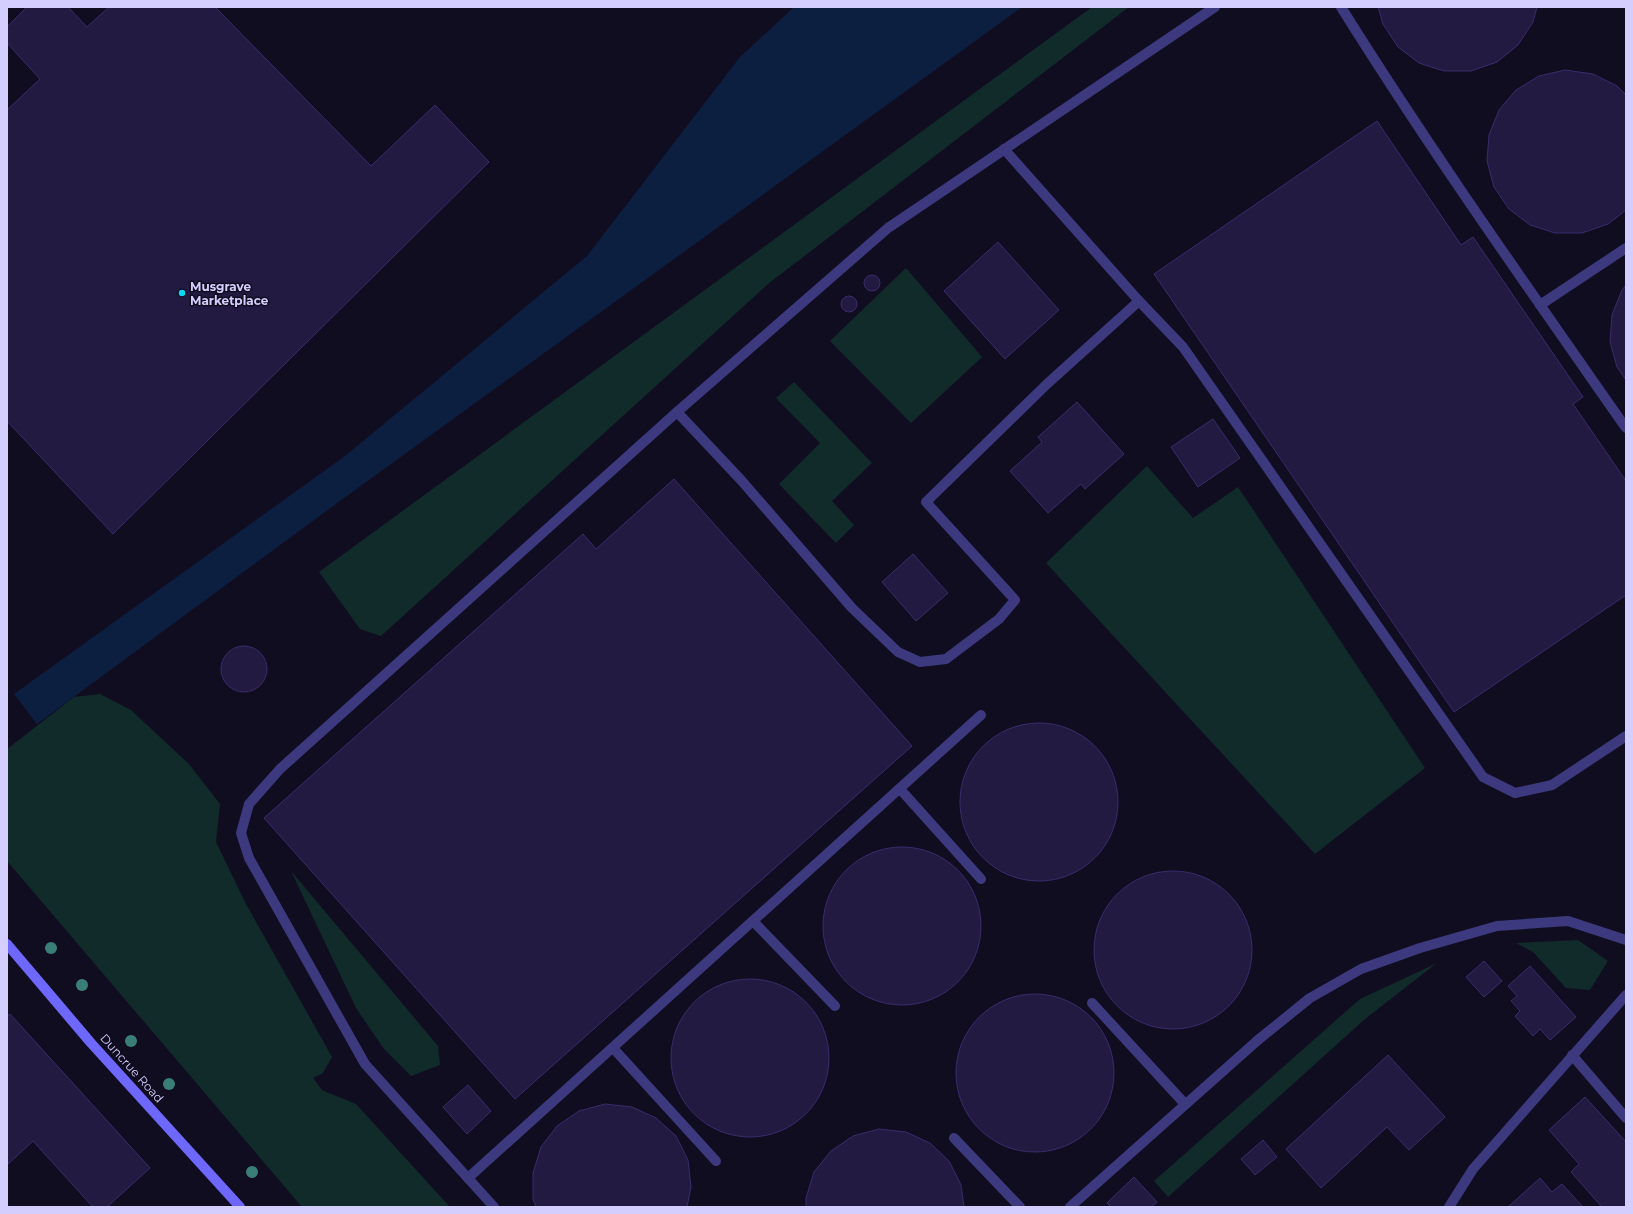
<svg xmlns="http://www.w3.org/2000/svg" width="1633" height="1214" viewBox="0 0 1633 1214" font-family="Montserrat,sans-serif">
<rect width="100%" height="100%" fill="#110d20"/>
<g fill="#112a2a">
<polygon points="1092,7 1129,7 768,284 381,636 360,629 319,572"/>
<polygon points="906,268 982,357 911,423 830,341"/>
<polygon points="794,382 872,463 832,501 854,525 836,543 779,484 820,443 776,398"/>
<polygon points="1147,466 1193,518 1238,487 1425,768 1315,854 1046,563"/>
<polygon points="100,694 131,710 189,764 220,804 216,842 246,904 332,1057 323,1073 313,1078 322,1090 356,1104 450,1207 302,1207 7,861 7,749 74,697"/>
<polygon points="291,871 438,1046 440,1065 411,1076 384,1049 356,1008"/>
<polygon points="1578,940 1608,961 1590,990 1566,988 1533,952 1516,943"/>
<polygon points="1437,963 1365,1019 1168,1197 1154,1181 1360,999"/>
</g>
<polygon fill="#0c1f41" points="794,7 1022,7 340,501 37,724 14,694 345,456 587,256 740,57"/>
<g fill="#221a41" stroke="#3a2c6d">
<polygon points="27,7 68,7 87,27 109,7 215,7 371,166 435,105 489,162 113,534 7,421 7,110 40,79 7,43 7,27"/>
<polygon points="1378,7 1537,7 1533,22 1518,45 1497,62 1471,71 1444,71 1419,63 1398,47 1383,24"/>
<polygon points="1565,70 1593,74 1617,86 1626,95 1626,210 1608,224 1582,233 1555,233 1530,225 1509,209 1494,187 1487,161 1489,135 1499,110 1516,90 1539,76"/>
<polygon points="1377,121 1461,245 1473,237 1583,397 1573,404 1626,481 1626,595 1454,712 1154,274"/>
<polygon points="998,242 1059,310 1005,359 944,291"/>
<circle cx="872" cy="283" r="8"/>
<polygon points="1626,285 1626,380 1617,367 1610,342 1612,315 1622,290"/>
<circle cx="849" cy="304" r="8"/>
<polygon points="1077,402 1124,454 1085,489 1081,484 1048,513 1010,471 1042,442 1038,437"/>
<polygon points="1213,419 1240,458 1198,487 1171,447"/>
<polygon points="674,479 912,746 515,1099 264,818 583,534 596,549"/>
<polygon points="913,554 948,593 916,621 882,582"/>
<circle cx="244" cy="669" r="23"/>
<circle cx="1039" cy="802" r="79"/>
<circle cx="902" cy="926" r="79"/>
<circle cx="1173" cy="950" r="79"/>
<polygon points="1484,961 1502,981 1484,997 1466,977"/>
<polygon points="1530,966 1576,1017 1550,1040 1540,1029 1533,1036 1515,1016 1520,1011 1511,1001 1517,996 1508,986"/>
<circle cx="750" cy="1058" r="79"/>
<circle cx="1035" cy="1073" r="79"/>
<polygon points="10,1014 150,1168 107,1207 93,1207 33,1141 7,1165 7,1016"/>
<polygon points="1388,1055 1445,1117 1409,1150 1387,1127 1321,1188 1286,1149"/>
<polygon points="468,1085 491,1111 467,1134 443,1107"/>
<polygon points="1585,1097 1626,1142 1626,1207 1602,1207 1571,1172 1579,1164 1549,1130"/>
<polygon points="605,1104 632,1107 656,1118 676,1136 688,1160 691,1187 687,1207 536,1207 533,1199 533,1173 541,1147 557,1126 579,1111"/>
<polygon points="879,1129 906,1132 930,1143 949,1161 961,1185 964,1207 806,1207 806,1198 814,1172 831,1151 853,1136"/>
<polygon points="1263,1140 1277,1157 1255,1175 1241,1159"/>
<polygon points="1134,1177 1157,1202 1151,1207 1111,1207 1107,1203"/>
<polygon points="1540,1178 1552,1192 1562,1184 1583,1207 1508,1207"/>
</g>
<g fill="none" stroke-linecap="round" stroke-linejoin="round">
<g stroke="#3d397f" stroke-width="10">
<path d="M1341,7C1431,151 1529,289 1626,428"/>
<polyline points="1004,149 1139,301 1183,347 1483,777 1515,793 1552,785 1626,736"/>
<polyline points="1540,305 1626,248"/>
<polyline points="677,412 741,480 852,608 898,652 920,662 946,659 999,619 1015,600 926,502 1047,384 1139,301"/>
<polyline points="900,789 981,879"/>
<polyline points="753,921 835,1006"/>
<polyline points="1092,1003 1185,1104"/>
<polyline points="613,1048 716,1161"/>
<polyline points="1572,1055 1626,1118"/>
<polyline points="954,1138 1020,1207"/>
<polyline points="468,1178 981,715"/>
<polyline points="494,1207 365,1064 249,858 241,833 249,804 280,769 677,412 888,228 1215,7"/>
<polyline points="1070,1207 1258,1040 1310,998 1361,969 1420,948 1497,926 1568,921 1626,940"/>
<polyline points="1449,1207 1473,1169 1626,995"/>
</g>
<polyline stroke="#6d67fc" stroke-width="10" points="7,944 91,1043 240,1207"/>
</g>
<g fill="#3a7f77">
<circle cx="51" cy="948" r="6"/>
<circle cx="82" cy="985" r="6"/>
<circle cx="131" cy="1041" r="6"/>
<circle cx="169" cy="1084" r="6"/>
<circle cx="252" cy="1172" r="6"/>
</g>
<circle fill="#05d8f3" stroke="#110d20" stroke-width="1.5" cx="182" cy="293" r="4"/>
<g text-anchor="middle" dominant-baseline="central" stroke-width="3" stroke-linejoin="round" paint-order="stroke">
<g font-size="12" font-weight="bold" fill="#d4cefe" stroke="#110d20" text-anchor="start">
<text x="190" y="286">Musgrave<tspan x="190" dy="14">Marketplace</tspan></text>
</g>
<g font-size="12" fill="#d4cefe" stroke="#110d20">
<text transform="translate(132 1068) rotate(48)">Duncrue Road</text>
</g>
</g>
<rect width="1633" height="1214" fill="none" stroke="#d4cefe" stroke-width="16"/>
</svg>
